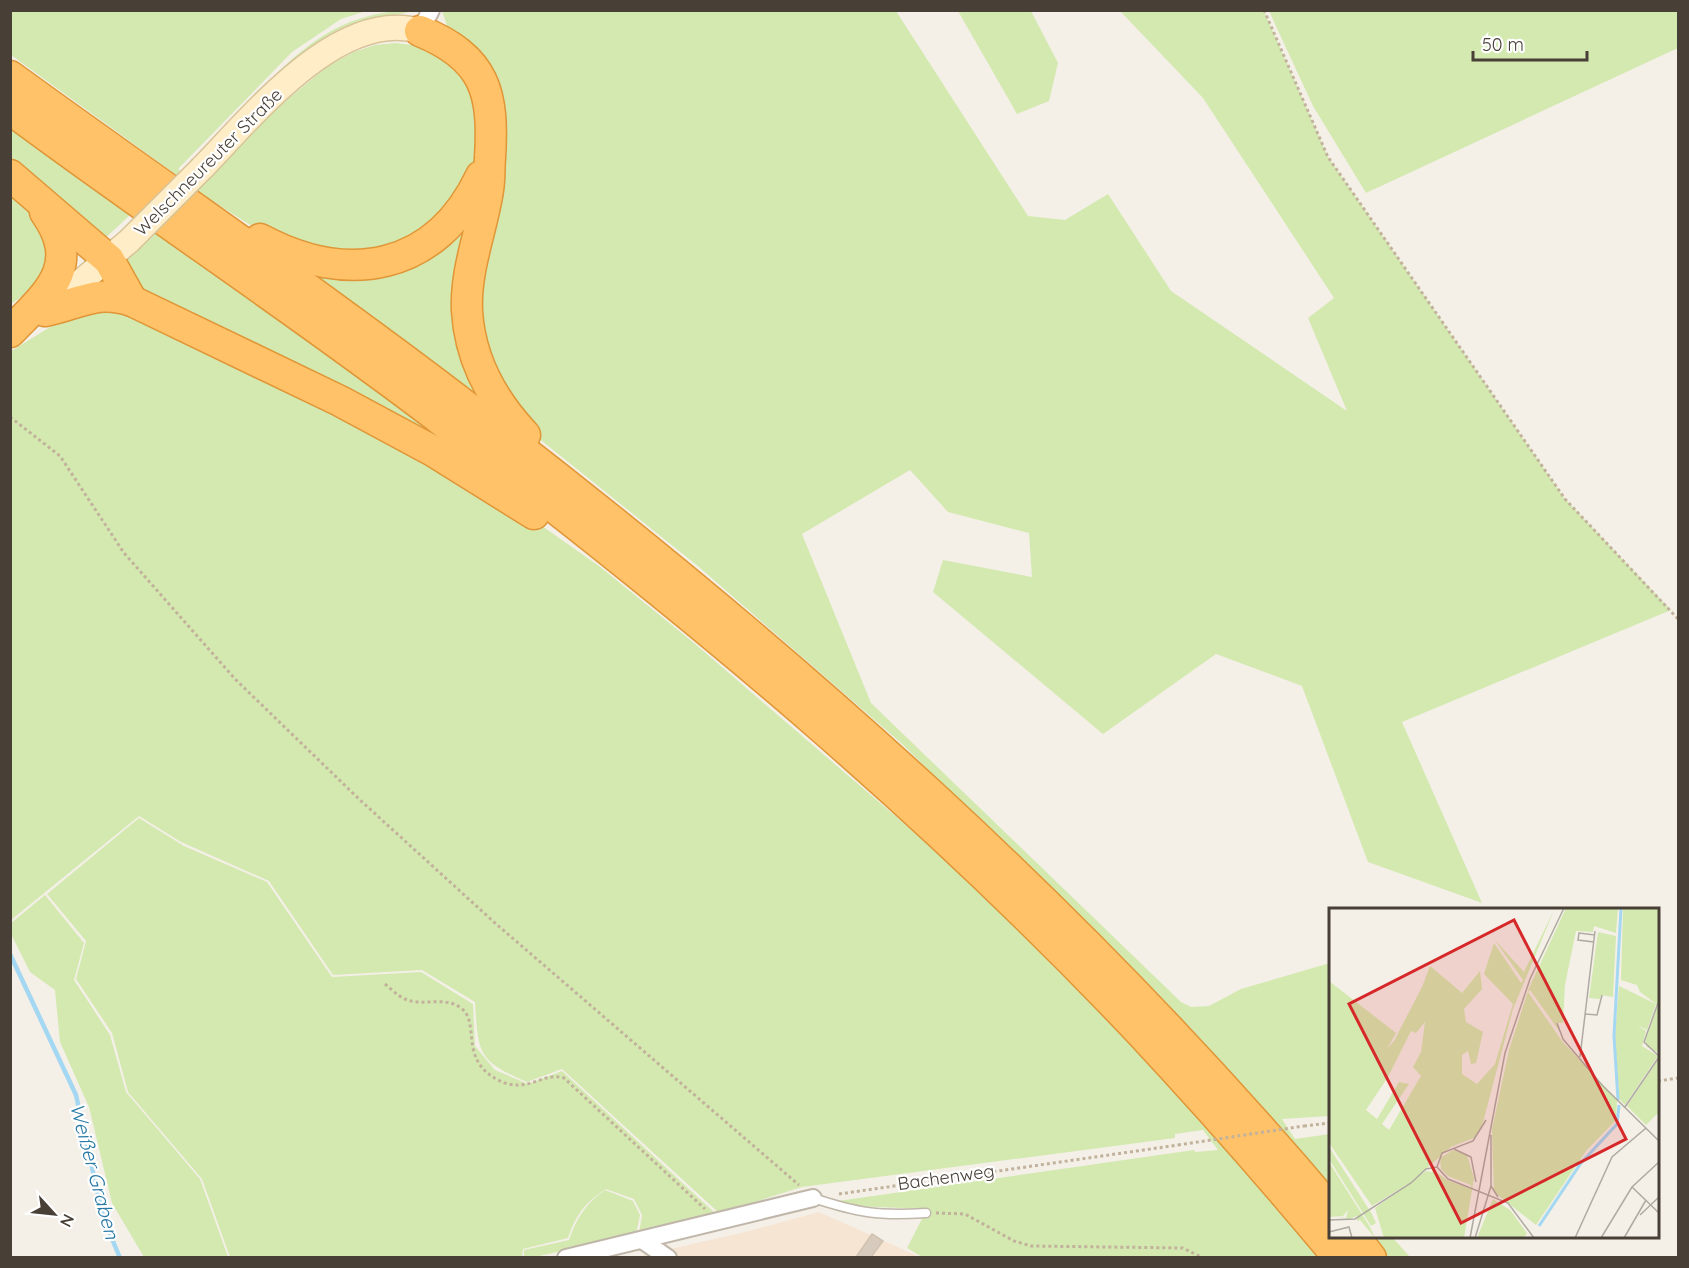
<svg xmlns="http://www.w3.org/2000/svg" width="1689" height="1268" viewBox="0 0 1689 1268" font-family="Quicksand,sans-serif">
<rect width="100%" height="100%" fill="#f4f0e8"/>
<polygon fill="#f6e5d3" points="819,1212 920,1257 631,1258 745,1232"/>
<g fill="#d4e9b0">
<polygon points="10,11 366,11 341,19 292,52 178,169 203,185 219,169 218,164 277,108 328,66 354,52 375,45 395,43 421,46 455,66 471,88 481,135 471,179 434,231 361,259 261,232 211,200 11,55"/>
<path d="M395,11H412C393,17 372,16 354,23C309,40 276,78 241,110C288,61 325,19 395,11Z"/>
<polygon points="442,11 896,11 1028,216 1065,220 1108,194 1171,291 1347,411 1308,318 1334,298 1203,98 1120,11 1264,11 1328,157 1565,499 1671,610 1402,722 1482,903 1368,862 1302,686 1216,654 1103,734 933,592 943,560 1032,577 1029,533 948,512 910,470 802,534 871,703 1181,1002 1191,1007 1209,1006 1241,989 1330,963 1330,1116 1282,1119 1295,1139 1330,1134 1330,1187 1150,987 901,743 699,567 532,433 474,327 498,175"/>
<polygon points="958,11 1031,11 1058,63 1049,101 1017,114"/>
<polygon points="1269,11 1678,11 1678,48 1366,193 1313,106"/>
<polygon points="10,126 132,213 99,244 11,165"/>
<polygon points="10,194 36,218 51,261 34,288 11,304"/>
<polygon points="464,220 467,254 494,409 293,261 319,269"/>
<polygon points="158,231 506,485 151,305 125,273 126,257 130,251 134,254"/>
<path d="M91,302L178,330L532,519L599,566L694,643L915,833L1024,934L1122,1034L1321,1257H922L907,1248L927,1209L853,1206L838,1201L1194,1150L1195,1152L1218,1150L1203,1130L1175,1134V1138L802,1187L719,1213L562,1069L527,1082C478,1061 478,1054 475,1002L422,970L333,975L269,881L181,842L139,816L11,920V351Z"/>
<path d="M139,818L184,846L267,882L332,977L421,972L473,1004L475,1046L495,1070L528,1084L562,1071L716,1214L639,1233L642,1215L634,1199L606,1189C586,1201 575,1216 568,1238L523,1249L522,1257H230L202,1179L128,1092L112,1033L76,979L86,941L47,894Z"/>
<polygon points="45,895 84,943 74,980 110,1035 126,1092 200,1179 228,1257 144,1257 112,1203 89,1107 60,1042 55,990 30,972 11,934 11,923"/>
<path d="M605,1190L633,1201L640,1215L636,1234L535,1257H524V1250L569,1240C576,1219 587,1202 605,1190Z"/>
<polygon points="1372,1237 1392,1237 1410,1257 1389,1257"/>
</g>
<g fill="none" stroke-linecap="round" stroke-linejoin="round">
<polyline stroke="#a4d7f2" stroke-width="4.5" points="10,954 76,1095 103,1217 120,1258"/>
</g>
<polygon fill="#d6cbbd" stroke="#d1c2b0" stroke-width="1.5" points="872,1234 883,1241 871,1257 856,1257"/>
<g fill="none" stroke-linecap="round" stroke-linejoin="round">
<g stroke="#c0b7aa" stroke-width="11">
<path id="lane" d="M813,1198C859,1213 878,1216 926,1213"/>
</g>
<g stroke="#c0b7aa" stroke-width="20">
<g id="street">
<polyline points="420,31 431,10"/>
<polyline points="642,1240 668,1258"/>
<polyline points="566,1258 813,1198"/>
</g>
</g>
<g stroke="#d8c399" stroke-width="27">
<g id="secondary">
<path d="M202,168C252,117 339,7 420,31"/>
<polyline points="53,305 129,241"/>
</g>
</g>
<g stroke="#e09536" stroke-width="33">
<g id="highway">
<path d="M420,31C486,58 494,93 490,158C489,168 490,179 488,190C482,230 465,269 467,311C470,360 492,400 525,435"/>
<path d="M10,76C171,193 336,305 493,427C796,661 1083,916 1330,1209"/>
<path d="M10,109C152,215 300,312 441,420C687,607 927,806 1140,1032C1208,1105 1275,1181 1339,1258"/>
<polyline points="10,175 109,260 132,301"/>
<path d="M260,239C348,286 436,271 481,176"/>
<path d="M45,311C80,304 96,289 132,301L340,401L433,451L534,514"/>
<path d="M10,332C48,293 83,266 45,212"/>
<polyline points="1354,1236 1371,1258"/>
</g>
</g>
<g stroke="#c2b29b" stroke-width="3" stroke-dasharray="3 3" stroke-linecap="butt">
<polyline points="1264,10 1328,157 1565,499 1678,619"/>
<polyline points="10,417 60,456 124,553 235,679 360,800 495,923 799,1185"/>
<path d="M385,984C391,989 397,995 403,998C421,1008 444,995 461,1008C481,1023 458,1059 498,1080C527,1095 543,1071 564,1078L705,1209"/>
<polyline points="1658,1081 1678,1078"/>
<polyline points="1304,1126 1330,1123"/>
<polyline points="839,1194 1178,1145"/>
<polyline points="936,1213 965,1214 1014,1241 1031,1246 1183,1248 1203,1258"/>
</g>
<use href="#lane" stroke="#fff" stroke-width="8"/>
<use href="#street" stroke="#fff" stroke-width="16"/>
<use href="#secondary" stroke="#ffedc7" stroke-width="24"/>
<use href="#highway" stroke="#ffc268" stroke-width="30"/>
<g stroke="#d8c399" stroke-width="27" stroke-linecap="butt">
<polyline id="secondary-bridge" points="129,241 202,168"/>
</g>
<polyline stroke="#c2b29b" stroke-width="3" stroke-dasharray="3 3" stroke-linecap="butt" points="1178,1145 1304,1126"/>
<use href="#secondary-bridge" stroke="#ffedc7" stroke-width="24"/>
</g>
<g text-anchor="middle" dominant-baseline="central" stroke-width="4.5" stroke-linejoin="round" paint-order="stroke">
<g font-size="18" fill="#484036" stroke="#fff">
<text transform="translate(208 162) rotate(-45)">Welschneureuter Straße</text>
<text transform="translate(946 1177) rotate(-8)">Bachenweg</text>
</g>
<g font-size="20" font-style="italic" fill="#2a7aa6" stroke="#fff">
<text transform="translate(95 1171) rotate(75)">Weißer Graben</text>
</g>
</g>
<g transform="translate(1329 908)">
<rect width="330" height="330" fill="#f4f0e8"/>
<path d="M226,0L184,101L153,218L147,229L122,239L82,274L43,298L0,235V73L67,125L58,141L65,133L93,79L101,58L133,85L151,63L153,81L135,101L137,114L154,124L147,155L142,156L139,143L133,147V166L148,176L166,156L184,96L155,66L165,35L192,75L194,72L165,31L195,64ZM96,114L92,144L84,159L92,168L60,222L53,216L80,176L70,174L48,211L37,202L59,169L82,123L87,125ZM237,0H289L287,25L265,18L264,24L247,23L236,77L234,115H228L233,127L201,82L199,84L233,133L288,192L287,212L257,243L207,317L165,284L163,221L180,142L200,80ZM294,0H330V98L311,84L308,77L292,72ZM269,24L287,28L284,89L272,87L271,91L260,90ZM290,78L327,96L318,122L308,117L317,123L313,138L329,148L296,197L290,191L286,128ZM328,100L330,101V145L318,139L316,132ZM330,150V204L317,217L298,198ZM0,239L43,306L47,315L42,318L0,251ZM124,242L138,247L145,270L135,330H55L46,300L97,263L103,264L102,260L118,272L142,281V277L119,268L112,261L111,250ZM0,254L41,319L46,330L31,312L28,313V308L21,311L6,309L17,310L19,302L14,308L0,309ZM164,291L181,302L198,325L195,330H148Z" fill="#d4e9b0" fill-rule="evenodd"/>
<path fill="none" stroke="#a4d7f2" stroke-width="3" d="M289,192L285,128L292,0M210,318L252,255L288,216L290,197"/>
<path fill="none" stroke="#afaaa1" stroke-width="1.5" d="M265,34L249,32L250,25L266,27M329,95L315,134L330,148M256,106L268,107L273,87M228,115L234,131L273,177L330,233M251,149L266,23M296,199L330,149M162,227V278L169,289M125,241L142,249L147,274M108,259L119,271L179,295L205,330M108,259L113,245L144,233L157,212M303,279L330,305M311,307L330,289M0,312L26,311L82,275L97,261L108,259M0,324L20,319L23,330M141,330L176,145L201,71L235,0M146,330L162,278M246,330L283,249L317,220M272,330L303,279L330,254M295,330L317,292"/>
<path fill="#d62828" fill-opacity="0.15" stroke="#d62828" stroke-width="3" d="M185,12L297,231L132,315L20,96Z"/>
<rect width="330" height="330" fill="none" stroke="#484036" stroke-width="3"/>
</g>
<rect width="1689" height="1268" fill="none" stroke="#484036" stroke-width="24"/>
<g transform="translate(54 1214) rotate(117)" stroke="#ffffff" stroke-width="4.5" paint-order="stroke">
<path d="M0-4.5L10 22L0 15L-10 22Z" fill="#484036"/>
<text y="-9" font-size="16" font-weight="bold" text-anchor="middle" fill="#484036">N</text>
</g>
<path d="M1473 51v9h114v-9" fill="none" stroke="#484036" stroke-width="3"/>
<text x="1482" y="51" font-size="18" fill="#484036" stroke="#ffffff" stroke-width="4.5" paint-order="stroke">50 m</text>
</svg>
